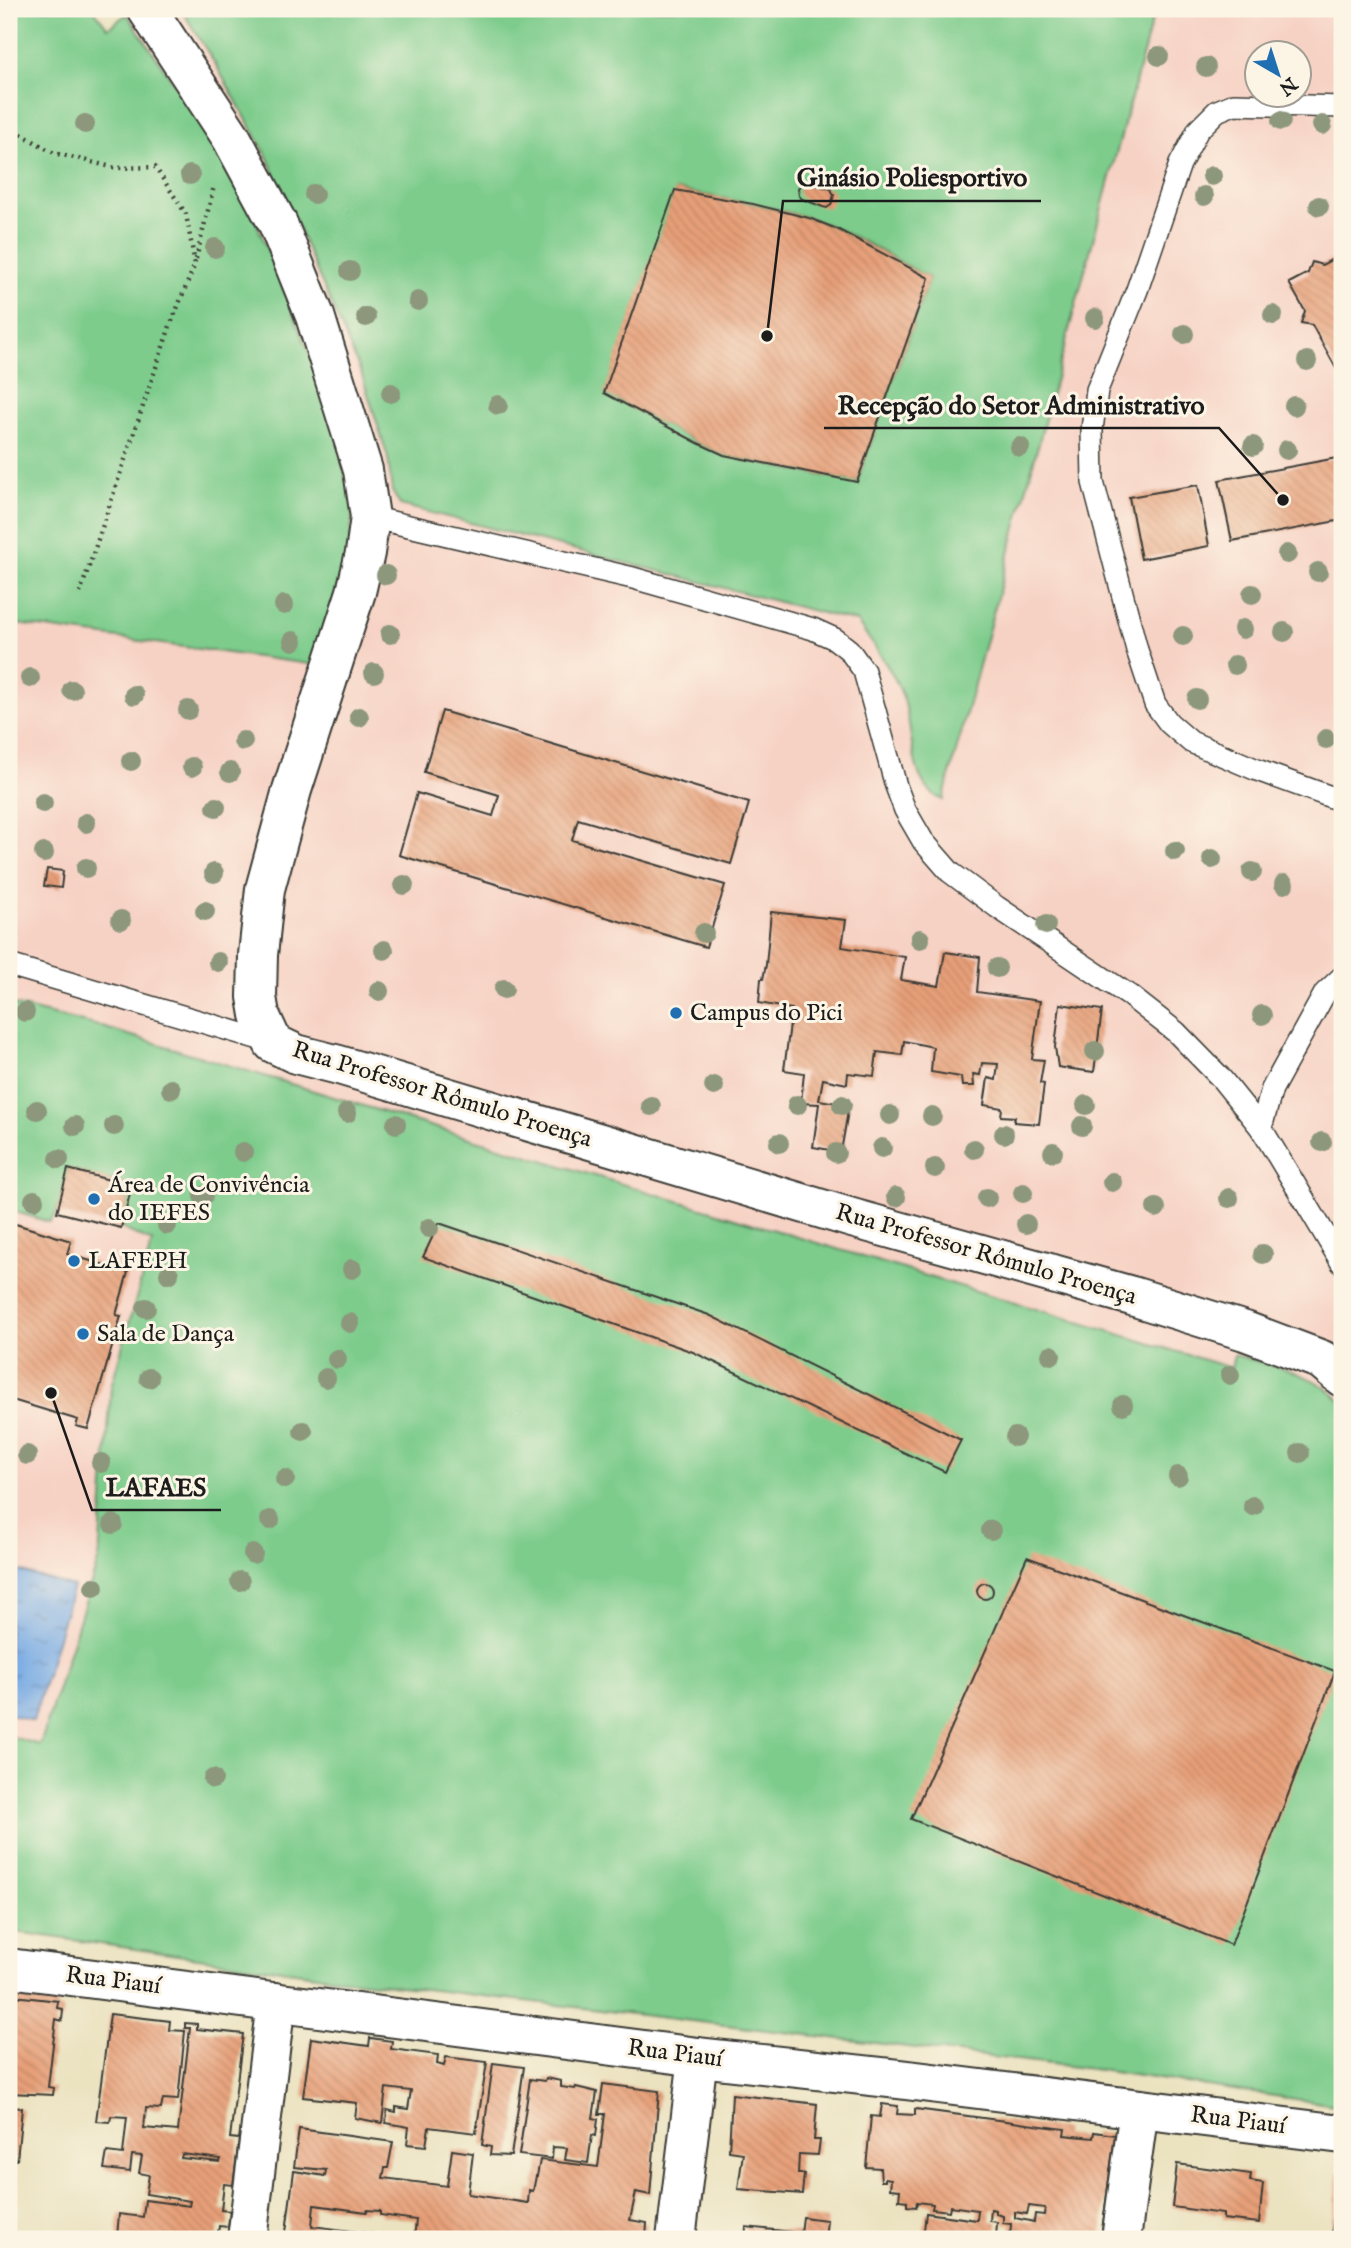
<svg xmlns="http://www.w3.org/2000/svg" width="1351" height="2248" viewBox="0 0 1351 2248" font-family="'IM FELL English',serif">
<defs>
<pattern id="water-ripples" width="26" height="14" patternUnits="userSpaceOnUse" patternTransform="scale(1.75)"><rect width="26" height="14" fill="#78aae4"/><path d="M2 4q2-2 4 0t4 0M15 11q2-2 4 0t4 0" fill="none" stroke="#628ab8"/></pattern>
<pattern id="building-back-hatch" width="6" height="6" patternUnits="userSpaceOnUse" patternTransform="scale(1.75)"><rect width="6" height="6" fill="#e69f78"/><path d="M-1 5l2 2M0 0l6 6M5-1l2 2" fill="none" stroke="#c58867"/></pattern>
</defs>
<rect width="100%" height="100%" fill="#fcf5e5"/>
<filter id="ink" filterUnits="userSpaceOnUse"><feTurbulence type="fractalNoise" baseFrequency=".0143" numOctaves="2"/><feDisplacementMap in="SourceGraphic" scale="14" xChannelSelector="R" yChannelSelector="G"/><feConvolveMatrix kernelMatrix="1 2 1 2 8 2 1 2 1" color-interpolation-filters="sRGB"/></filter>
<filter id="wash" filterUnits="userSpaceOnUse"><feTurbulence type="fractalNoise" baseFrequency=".00686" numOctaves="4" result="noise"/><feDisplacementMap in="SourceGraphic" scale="28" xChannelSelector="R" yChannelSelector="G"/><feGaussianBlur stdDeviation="1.57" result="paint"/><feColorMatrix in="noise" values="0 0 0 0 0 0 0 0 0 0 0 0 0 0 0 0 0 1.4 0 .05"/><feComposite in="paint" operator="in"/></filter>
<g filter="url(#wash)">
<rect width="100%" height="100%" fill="#ebe2c0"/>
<path fill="#f6d2c4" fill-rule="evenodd" d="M9,9H93L108,28L133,9H1342V2106L1092,2069L358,1981L9,1931ZM1256,52H1298V94H1256Z"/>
<g fill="#7dcc8c" stroke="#4c7454" stroke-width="2" fill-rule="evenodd">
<polygon points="9,9 93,9 108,28 127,14 197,117 253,214 331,407 353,510 350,544 316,665 9,623"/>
<path d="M181,9H1155L943,800C906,784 915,729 903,697C892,669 874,646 857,622L400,505L392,491L388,458L362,375L266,154L217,67ZM676,190C720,198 765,205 808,218C850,231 890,257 929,278L857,482L753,462L724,455L698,443L605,393Z"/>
<path d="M9,1004L99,1026L1231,1368L1234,1355C1271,1366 1316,1372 1342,1402V2106L1092,2069L358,1981L9,1931V1736L40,1745L99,1558L111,1387L152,1242L121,1228L132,1186L68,1169L57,1212L50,1222L9,1210Z"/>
</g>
<polygon fill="url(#water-ripples)" stroke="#4a6380" stroke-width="2" points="9,1568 73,1587 33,1721 9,1714"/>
<g id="blocks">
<g fill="url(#building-back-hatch)" fill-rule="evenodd">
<polygon points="804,181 831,189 834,195 831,205 827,208 823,207 802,199 799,196 798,188"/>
<polygon points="675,190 753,204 809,218 837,229 929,278 857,482 724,455 698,443 604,393"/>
<polygon points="1342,254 1342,379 1312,325 1301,323 1305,311 1289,283 1308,273 1312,262 1322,265"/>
<polygon points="1342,457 1342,520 1232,541 1219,480"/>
<polygon points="1198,485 1209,546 1141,559 1129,497"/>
<polygon points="442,711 749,803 731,864 578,819 572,840 725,885 706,947 399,855 417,793 493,816 499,795 424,772"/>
<polygon points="47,869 63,871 61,888 44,886"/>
<polygon points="771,912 846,920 842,947 905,957 901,980 939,986 945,952 980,957 977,992 1040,1001 1032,1059 1044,1060 1040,1083 1044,1084 1039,1124 1014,1122 1015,1117 1001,1116 1002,1108 984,1105 988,1078 996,1080 998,1064 982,1063 980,1075 973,1074 974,1086 962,1086 961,1077 931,1072 933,1047 904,1041 902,1055 877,1052 874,1076 848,1073 847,1084 823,1079 819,1100 849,1105 841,1152 813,1147 819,1104 801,1103 804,1073 784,1070 792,1009 759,1003 761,979 763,979 766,965"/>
<polygon points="1060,1004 1102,1010 1094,1072 1058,1067 1055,1047"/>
<polygon points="1341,1031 1342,1031 1342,1072 1335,1071"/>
<polygon points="68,1169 132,1186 121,1228 57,1212"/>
<polygon points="9,1222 71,1241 67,1254 128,1272 116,1315 121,1316 88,1429 76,1426 78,1420 9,1399 9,1355 11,1347 9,1346"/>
<polygon points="439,1223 709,1315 961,1440 945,1472 693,1352 423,1257"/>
<polygon points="1027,1557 1335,1671 1231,1945 911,1819"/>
<circle cx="985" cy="1591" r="8"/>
<polygon points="14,1996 58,2001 57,2008 63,2009 62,2021 56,2019 48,2087 54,2088 53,2095 9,2093 9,2002 13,2003"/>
<path d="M110,2014L170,2021L169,2030L185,2031L178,2100L163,2099L161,2109L146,2108L144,2128L178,2131L190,2028H185V2023L197,2024V2029L243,2034L230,2138L239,2139L233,2185L224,2184L221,2210L230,2211L228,2227L219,2226L217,2239H139L117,2237L119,2214L143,2217L145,2200L189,2206L190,2201L146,2194L149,2175L139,2173L142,2156L132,2155L130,2172L104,2169L107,2152L123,2154L127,2117L111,2116L110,2122L96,2121ZM182,2154L221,2159L220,2162L181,2158Z"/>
<polygon points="311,2038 369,2046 370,2038 392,2041 391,2049 438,2055 437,2064 444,2066 446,2057 487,2062 476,2133 429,2127 426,2146 407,2144 409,2127 386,2123 387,2110 396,2112 396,2107 408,2109 411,2091 386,2088 382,2123 355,2118 357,2103 303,2097"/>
<polygon points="493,2063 524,2067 511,2156 490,2155 491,2147 482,2145"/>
<polygon points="546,2078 561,2081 561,2087 575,2089 576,2087 597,2092 593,2118 598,2119 596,2136 592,2135 588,2163 565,2160 567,2148 553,2147 552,2159 519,2155 530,2079 545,2081"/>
<polygon points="603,2084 659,2091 650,2195 636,2192 630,2220 647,2223 646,2239 414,2239 416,2220 380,2215 380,2211 367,2210 367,2212 314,2205 312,2226 407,2238 407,2239 285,2239 294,2171 325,2176 326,2170 294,2167 299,2129 393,2142 388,2168 385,2168 383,2178 447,2186 452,2150 473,2153 468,2194 528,2203 529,2190 533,2191 536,2176 537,2176 540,2160 598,2167 605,2114 599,2114"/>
<polygon points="732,2094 817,2104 814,2140 820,2140 818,2155 799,2154 798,2174 804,2174 802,2194 738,2189 743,2153 729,2151"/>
<path d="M882,2104L898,2106L897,2114L915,2115V2109L1065,2129L1064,2135L1093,2138L1094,2132L1115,2135L1101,2239H1010L1011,2224L1003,2223V2216L996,2214V2210L991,2209L990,2221L997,2222L996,2239H923L926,2213L977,2220L978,2210L950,2206L949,2211L932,2209L933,2204L917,2202L916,2207L907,2206V2201L899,2200L900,2190L890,2189L891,2179L885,2178V2181H881L880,2168L866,2167L871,2116L880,2117ZM1029,2206L1045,2208L1044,2215L1035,2214L1034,2222L1015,2218V2212L1027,2214Z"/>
<polygon points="9,2107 22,2108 17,2160 9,2160"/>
<polygon points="1177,2164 1251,2174 1250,2181 1263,2183 1259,2223 1223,2219 1223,2214 1172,2207"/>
<polygon points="1339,2171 1342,2171 1342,2239 1331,2239"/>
<polygon points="803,2217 827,2220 825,2239 745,2239 746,2227 801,2233"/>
</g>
</g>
</g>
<g filter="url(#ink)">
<use href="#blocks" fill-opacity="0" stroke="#3b3a35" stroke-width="2"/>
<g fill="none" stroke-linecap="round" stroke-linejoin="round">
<g stroke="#3b3a35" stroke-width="24">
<g id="lane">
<polyline points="1342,107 1234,104 1217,111 1198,130 1180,164 1137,290 1097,390 1092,430 1093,482 1137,650 1155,704 1169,723 1191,742 1257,770 1342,801"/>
<polyline points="370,517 633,578 813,629 835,639 849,650 864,671 896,786 905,810 923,841 950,872 997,907 1130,996 1176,1032 1220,1077 1261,1128 1342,1263"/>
<polyline points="9,965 273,1043"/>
<polyline points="1261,1128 1272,1089 1325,993 1342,977"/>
</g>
</g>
<g stroke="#3b3a35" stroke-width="42">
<g id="street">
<polyline points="147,9 231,137 278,224 315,316 363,470 370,517 365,553 356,592 292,790 265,889 258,955 257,997 260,1015 273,1043 296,1054 339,1065 852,1218 1132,1296 1245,1331 1322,1360 1342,1377"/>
<polyline points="9,1968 698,2057 899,2079 1342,2134"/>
<polyline points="247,2239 276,2002"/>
<polyline points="676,2239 698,2057"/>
<polyline points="1121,2239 1139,2109"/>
</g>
</g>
<g stroke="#3b3a35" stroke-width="4.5" stroke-dasharray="2 5" stroke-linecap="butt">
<polyline points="9,127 54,153 116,168 155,167 186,214 195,264 170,326 80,593"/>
<polyline points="196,259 214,186"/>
<polyline points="1004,2239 1004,2234"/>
</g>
<use href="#lane" stroke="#fff" stroke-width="21"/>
<use href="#street" stroke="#fff" stroke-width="38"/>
</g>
<g fill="#8c977b">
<circle cx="1159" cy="56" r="10"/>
<circle cx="1206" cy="67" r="10"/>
<circle cx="1281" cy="121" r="10"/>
<circle cx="85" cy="124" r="10"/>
<circle cx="1322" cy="125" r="10"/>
<circle cx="190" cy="175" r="10"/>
<circle cx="1212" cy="176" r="10"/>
<circle cx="314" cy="194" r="10"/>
<circle cx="1204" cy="196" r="10"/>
<circle cx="1319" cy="206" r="10"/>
<circle cx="215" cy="248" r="10"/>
<circle cx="350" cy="271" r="10"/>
<circle cx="418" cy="301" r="10"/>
<circle cx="1273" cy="315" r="10"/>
<circle cx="366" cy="317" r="10"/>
<circle cx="1095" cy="318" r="10"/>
<circle cx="1184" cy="334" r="10"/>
<circle cx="1307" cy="361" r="10"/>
<circle cx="391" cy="393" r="10"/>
<circle cx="498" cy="405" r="10"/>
<circle cx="1294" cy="406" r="10"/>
<circle cx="1253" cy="446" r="10"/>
<circle cx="1020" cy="447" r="10"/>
<circle cx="1287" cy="450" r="10"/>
<circle cx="1287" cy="554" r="10"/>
<circle cx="1318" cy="572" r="10"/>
<circle cx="386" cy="575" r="10"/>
<circle cx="1252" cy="594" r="10"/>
<circle cx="284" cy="605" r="10"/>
<circle cx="1243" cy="629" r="10"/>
<circle cx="1284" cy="632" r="10"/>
<circle cx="390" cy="634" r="10"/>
<circle cx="1183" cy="636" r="10"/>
<circle cx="293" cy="641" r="10"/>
<circle cx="1235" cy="665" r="10"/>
<circle cx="374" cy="673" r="10"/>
<circle cx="30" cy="678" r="10"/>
<circle cx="72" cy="690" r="10"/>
<circle cx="134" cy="695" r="10"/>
<circle cx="1197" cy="699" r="10"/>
<circle cx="188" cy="710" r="10"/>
<circle cx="359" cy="717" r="10"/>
<circle cx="1326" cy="739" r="10"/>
<circle cx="243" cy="741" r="10"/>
<circle cx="131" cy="761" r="10"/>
<circle cx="192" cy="767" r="10"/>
<circle cx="230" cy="772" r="10"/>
<circle cx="43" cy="803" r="10"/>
<circle cx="216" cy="807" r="10"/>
<circle cx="86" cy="823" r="10"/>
<circle cx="1175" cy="851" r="10"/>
<circle cx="44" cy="853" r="10"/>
<circle cx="1212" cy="859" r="10"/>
<circle cx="86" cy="868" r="10"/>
<circle cx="1252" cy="872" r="10"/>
<circle cx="214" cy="873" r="10"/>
<circle cx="1284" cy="884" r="10"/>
<circle cx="404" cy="885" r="10"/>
<circle cx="205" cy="911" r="10"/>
<circle cx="121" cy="920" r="10"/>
<circle cx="1046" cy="925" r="10"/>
<circle cx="704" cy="933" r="10"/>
<circle cx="920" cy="939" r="10"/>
<circle cx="384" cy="950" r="10"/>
<circle cx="218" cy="962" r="10"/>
<circle cx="997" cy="968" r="10"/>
<circle cx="504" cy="989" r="10"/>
<circle cx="379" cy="991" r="10"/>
<circle cx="25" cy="1012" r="10"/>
<circle cx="1262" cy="1015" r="10"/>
<circle cx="1095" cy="1051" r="10"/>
<circle cx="714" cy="1086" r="10"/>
<circle cx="171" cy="1089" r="10"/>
<circle cx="797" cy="1105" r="10"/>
<circle cx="842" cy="1105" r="10"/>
<circle cx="1086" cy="1105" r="10"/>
<circle cx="651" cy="1106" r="10"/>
<circle cx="37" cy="1110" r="10"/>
<circle cx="347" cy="1113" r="10"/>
<circle cx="890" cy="1115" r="10"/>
<circle cx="932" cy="1116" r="10"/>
<circle cx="396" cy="1124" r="10"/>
<circle cx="75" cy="1126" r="10"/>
<circle cx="114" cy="1126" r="10"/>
<circle cx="1082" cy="1126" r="10"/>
<circle cx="1004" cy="1134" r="10"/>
<circle cx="1322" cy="1142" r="10"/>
<circle cx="779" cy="1143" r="10"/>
<circle cx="882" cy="1148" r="10"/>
<circle cx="974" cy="1149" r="10"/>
<circle cx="243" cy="1152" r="10"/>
<circle cx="1053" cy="1152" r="10"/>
<circle cx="836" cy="1153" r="10"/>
<circle cx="59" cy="1159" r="10"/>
<circle cx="935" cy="1168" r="10"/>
<circle cx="1112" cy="1182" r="10"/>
<circle cx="1023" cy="1193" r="10"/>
<circle cx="203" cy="1196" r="10"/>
<circle cx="896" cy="1197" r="10"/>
<circle cx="987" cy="1198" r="10"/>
<circle cx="1229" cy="1198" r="10"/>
<circle cx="34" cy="1200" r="10"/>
<circle cx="1156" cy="1208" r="10"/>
<circle cx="1026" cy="1224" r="10"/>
<circle cx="167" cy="1225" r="10"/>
<circle cx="429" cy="1228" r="10"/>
<circle cx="1263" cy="1254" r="10"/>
<circle cx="352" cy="1269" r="10"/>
<circle cx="169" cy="1274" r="10"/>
<circle cx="146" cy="1308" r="10"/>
<circle cx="350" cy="1323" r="10"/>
<circle cx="1051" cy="1355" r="10"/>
<circle cx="337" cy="1359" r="10"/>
<circle cx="1230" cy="1375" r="10"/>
<circle cx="149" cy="1378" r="10"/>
<circle cx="326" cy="1378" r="10"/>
<circle cx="1123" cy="1405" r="10"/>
<circle cx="303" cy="1431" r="10"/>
<circle cx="1015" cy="1437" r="10"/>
<circle cx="1300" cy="1453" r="10"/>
<circle cx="27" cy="1455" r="10"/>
<circle cx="101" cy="1463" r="10"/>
<circle cx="1178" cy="1476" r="10"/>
<circle cx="285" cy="1479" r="10"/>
<circle cx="1253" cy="1506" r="10"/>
<circle cx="270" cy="1520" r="10"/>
<circle cx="113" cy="1524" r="10"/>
<circle cx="991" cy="1530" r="10"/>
<circle cx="253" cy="1554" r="10"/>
<circle cx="240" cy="1581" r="10"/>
<circle cx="94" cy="1587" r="10"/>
<circle cx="213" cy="1779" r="10"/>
</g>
</g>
<g fill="#1f6fb2" stroke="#fcf5e5" stroke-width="2.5">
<circle cx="676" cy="1013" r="7"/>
<circle cx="94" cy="1199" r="7"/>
<circle cx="74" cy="1261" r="7"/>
<circle cx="83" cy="1334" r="7"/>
</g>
<g text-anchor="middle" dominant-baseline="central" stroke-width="6" stroke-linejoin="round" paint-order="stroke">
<g font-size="24" fill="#1c1c1c" stroke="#fcf5e5" text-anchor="start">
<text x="690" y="1013">Campus do Pici</text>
<text x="108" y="1185">Área de Convivência<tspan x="108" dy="28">do IEFES</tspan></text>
<text x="88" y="1261">LAFEPH</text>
<text x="97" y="1334">Sala de Dança</text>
</g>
<g font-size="24" fill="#1c1c1c" stroke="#fcf5e5">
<text transform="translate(442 1095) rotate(17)">Rua Professor Rômulo Proença</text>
<text transform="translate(986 1255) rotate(16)">Rua Professor Rômulo Proença</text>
<text transform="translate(113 1981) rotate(7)">Rua Piauí</text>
<text transform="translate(675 2054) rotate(7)">Rua Piauí</text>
<text transform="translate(1238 2121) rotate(7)">Rua Piauí</text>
</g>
</g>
<path fill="none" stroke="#1c1c1c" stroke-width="2.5" d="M767 336L783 201H1041M1283 500L1219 428H824M51 1393L92 1510H221"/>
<g fill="#1c1c1c" stroke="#fcf5e5" stroke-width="2.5">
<circle cx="767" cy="336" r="7"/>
<circle cx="1283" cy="500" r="7"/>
<circle cx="51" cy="1393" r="7"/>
</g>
<g font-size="26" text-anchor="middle" font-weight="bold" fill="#1c1c1c" stroke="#fcf5e5" stroke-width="6" stroke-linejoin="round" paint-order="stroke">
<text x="912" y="186">Ginásio Poliesportivo</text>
<text x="1021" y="414">Recepção do Setor Administrativo</text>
<text x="156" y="1496">LAFAES</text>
</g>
<rect width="1351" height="2248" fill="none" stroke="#fcf5e5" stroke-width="35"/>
<g transform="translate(1278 74) rotate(141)"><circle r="33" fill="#fcf5e5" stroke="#a29e95" stroke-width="2"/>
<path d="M0-5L12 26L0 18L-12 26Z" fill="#1f6fb2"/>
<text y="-10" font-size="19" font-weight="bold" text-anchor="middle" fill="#1c1c1c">N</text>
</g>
</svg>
